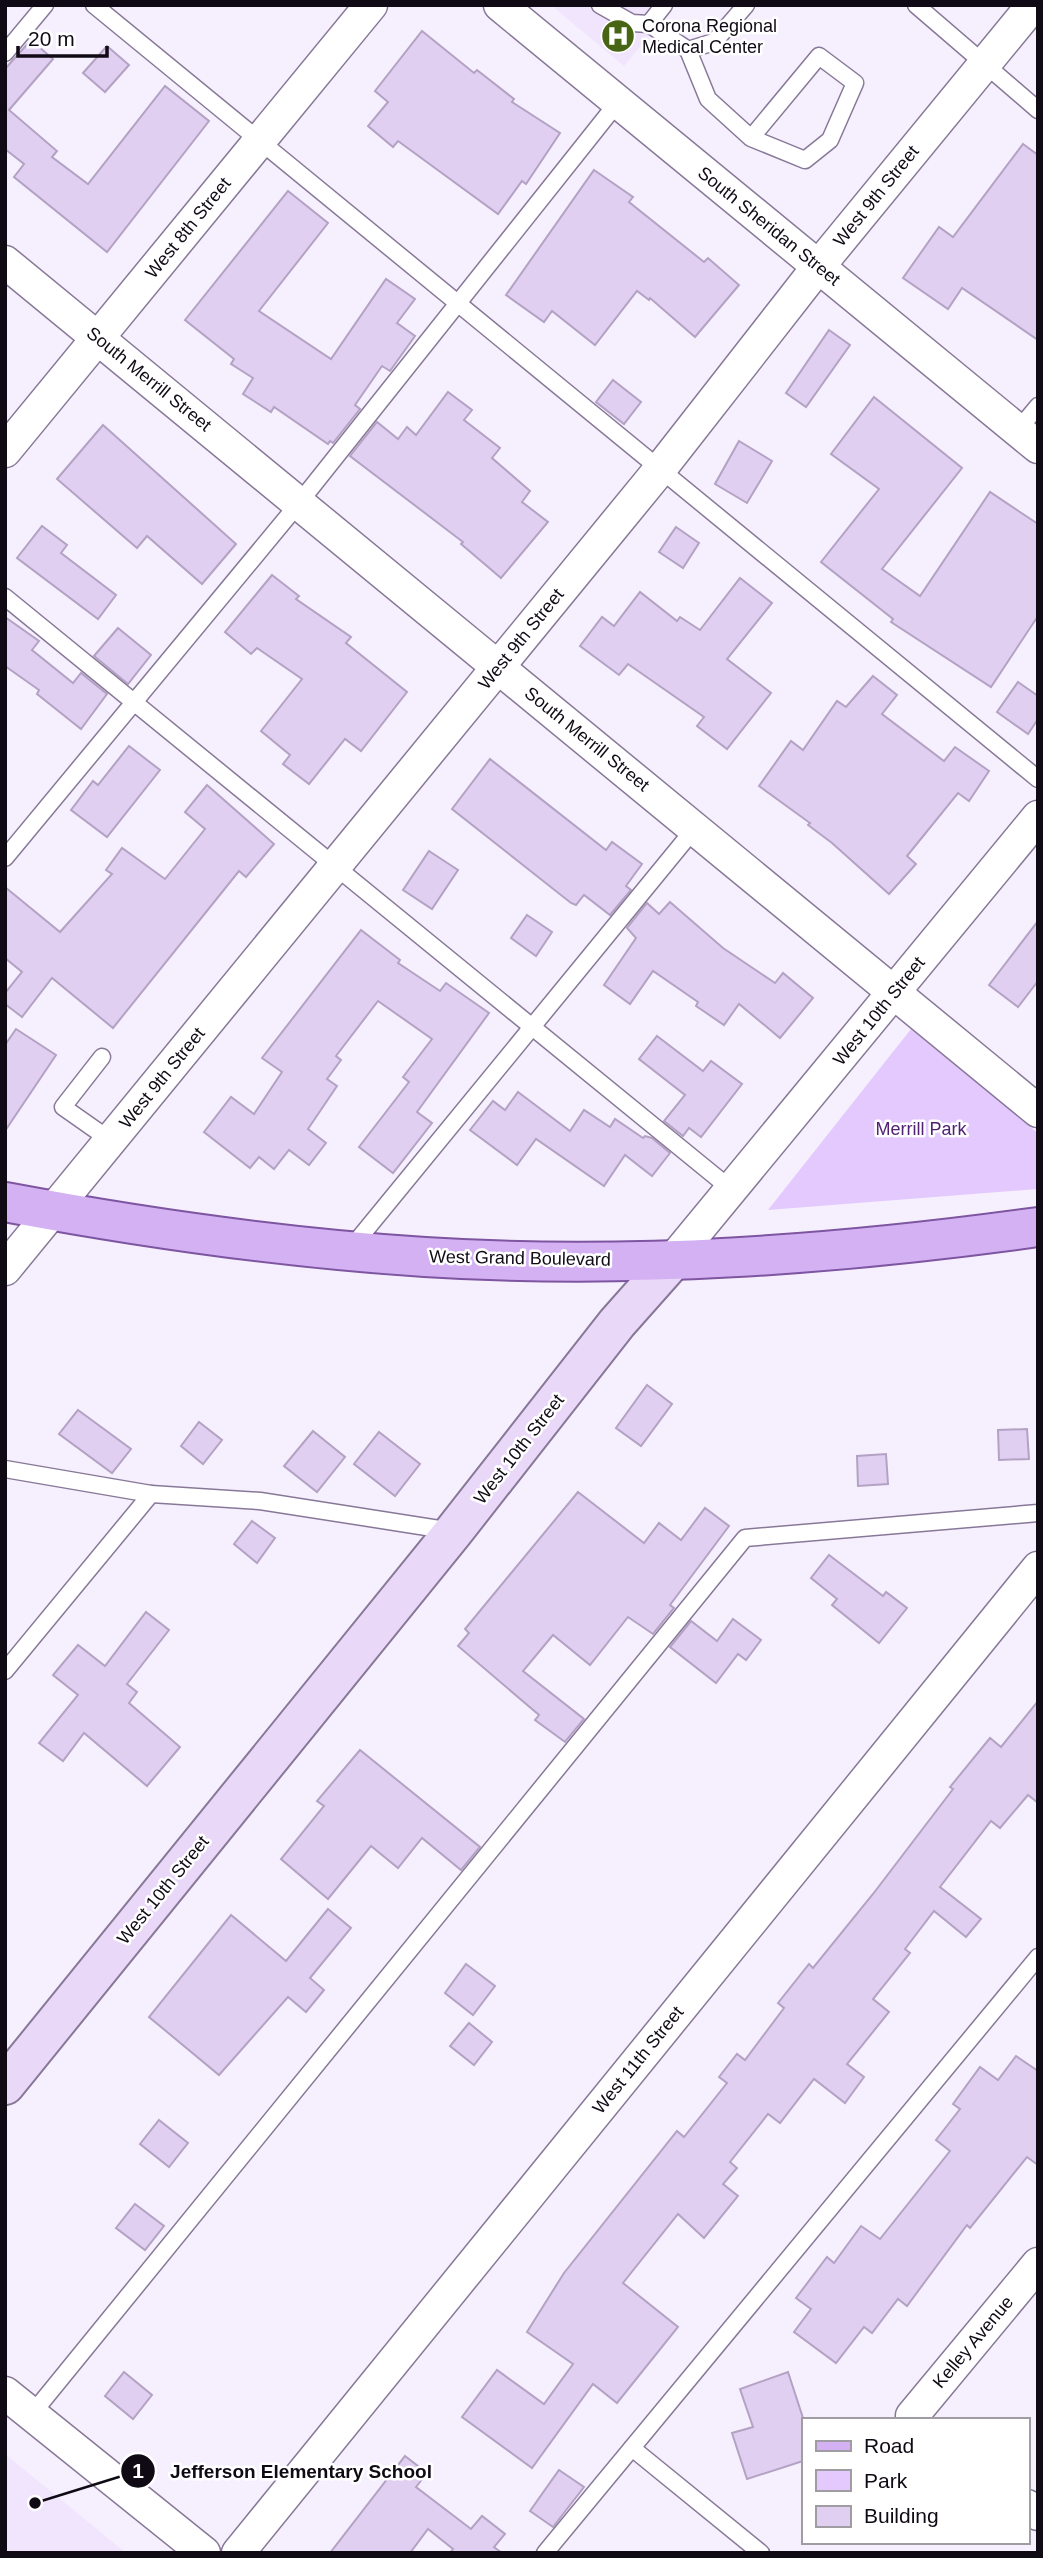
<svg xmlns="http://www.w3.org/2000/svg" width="1043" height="2558" viewBox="0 0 1043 2558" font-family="Helvetica,sans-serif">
<rect width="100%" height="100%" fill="#f6f0fe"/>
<g fill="#f1e5fe">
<polygon points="551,5 674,5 624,66"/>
<polygon points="5,2454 126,2553 5,2553"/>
</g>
<polygon fill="#e4c9fe" points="911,1029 1038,1133 1038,1189 768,1210"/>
<g fill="#e0cff1" stroke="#b3a2c3" stroke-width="2">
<polygon points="422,31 474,73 477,70 514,99 512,102 560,133 526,184 522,181 498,214 398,141 393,147 368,126 388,102 375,91"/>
<polygon points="31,40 53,59 9,110 57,151 52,157 88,184 165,86 209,121 107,252 14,177 24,164 5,149 5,69"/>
<polygon points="107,46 129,65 105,92 83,73"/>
<polygon points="1023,144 1038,155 1038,340 962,288 948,309 903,278 939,227 953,237"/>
<polygon points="594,170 633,197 629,202 704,262 708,258 739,285 695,337 650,298 649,300 637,291 595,345 552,311 544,322 506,295"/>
<polygon points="288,191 328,223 259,311 331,359 386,279 415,299 397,323 415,336 390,371 382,366 355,405 360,409 333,443 330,441 328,444 274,407 271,412 243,394 253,378 231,364 234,359 185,320"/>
<polygon points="829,330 850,345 806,407 786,393"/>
<polygon points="613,380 641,402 624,424 596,402"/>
<polygon points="448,392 472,410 464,420 500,448 492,458 530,491 522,502 548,522 501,578 461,544 463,542 350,456 377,422 398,439 407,427 416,435"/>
<polygon points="874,397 962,468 882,569 920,596 990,492 1038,524 1038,616 991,687 891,622 893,619 821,562 879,489 831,454"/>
<polygon points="103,425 236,544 202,584 147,536 137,548 57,479"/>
<polygon points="739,441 772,461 747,503 715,484"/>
<polygon points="42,526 67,545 61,553 116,595 98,619 17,558"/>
<polygon points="676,527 699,543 683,568 659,552"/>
<polygon points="272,575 299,596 296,599 351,637 346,643 407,692 361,751 345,739 309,784 283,764 290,755 261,731 302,679 257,648 251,654 225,632"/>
<polygon points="740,578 772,603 727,659 771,693 727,749 697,726 704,717 628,664 619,675 580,646 602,617 614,626 640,592 677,621 680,617 700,630"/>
<polygon points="5,617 39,641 32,650 73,683 81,673 107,694 81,729 37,694 39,690 5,666"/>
<polygon points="118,628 151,655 128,684 94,656"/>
<polygon points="873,676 897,695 882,714 944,761 955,747 989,771 969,801 958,793 907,856 916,864 889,894 832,843 808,825 810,823 759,786 791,741 803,750 837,701 846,707"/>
<polygon points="1018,682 1038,696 1038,719 1028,734 997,712"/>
<polygon points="129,746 160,770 107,837 71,810 93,781 98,785"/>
<polygon points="490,759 606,850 612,842 642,864 626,886 631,890 610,915 584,895 576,905 571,903 452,809"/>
<polygon points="207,785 274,844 246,877 239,871 113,1028 52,978 22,1017 5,1004 5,993 22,972 5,958 5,887 60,932 112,874 106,870 122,848 165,879 205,829 185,812"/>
<polygon points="429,851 458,870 432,909 403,890"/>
<polygon points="670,902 723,948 775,983 783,973 813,998 780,1038 739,1004 724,1025 696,1006 698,1002 653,971 630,1004 604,985 636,938 627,928 647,903 659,914"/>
<polygon points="527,915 552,932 536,956 511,938"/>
<polygon points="1038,921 1038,981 1018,1007 989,985"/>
<polygon points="361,930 400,960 398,963 440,991 446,983 489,1013 417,1112 432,1123 393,1173 359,1147 409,1082 403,1077 432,1039 378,1001 336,1056 341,1060 327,1079 337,1086 308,1129 326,1143 309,1165 289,1150 274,1169 259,1157 250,1168 204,1132 231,1097 254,1114 282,1072 262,1058"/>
<polygon points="16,1029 56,1055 5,1131 5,1045"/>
<polygon points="657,1036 703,1071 711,1061 742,1084 701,1137 689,1128 683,1136 664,1121 685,1095 639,1059"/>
<polygon points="518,1092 570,1131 584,1110 610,1127 615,1119 643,1138 645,1136 652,1138 670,1153 652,1176 625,1155 604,1186 536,1139 517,1165 470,1130 493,1101 505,1110"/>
<polygon points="647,1385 672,1404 641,1446 616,1428"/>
<polygon points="78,1410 131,1449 112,1473 59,1434"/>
<polygon points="199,1422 222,1440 203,1464 181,1446"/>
<polygon points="1027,1429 1029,1459 999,1460 998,1430"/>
<polygon points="313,1431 345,1457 317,1492 284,1466"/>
<polygon points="379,1432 420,1464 395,1496 354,1464"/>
<polygon points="886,1454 888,1484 858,1486 857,1456"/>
<polygon points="578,1492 644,1543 659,1523 681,1540 705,1508 729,1526 670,1605 674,1608 653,1634 628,1617 590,1665 553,1635 523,1671 584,1719 565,1742 535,1720 539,1715 458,1646 469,1633 465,1629"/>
<polygon points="252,1521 275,1538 257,1563 234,1544"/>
<polygon points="829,1555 883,1596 886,1592 907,1608 879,1643 832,1605 837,1599 811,1578"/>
<polygon points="146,1612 169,1630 127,1684 137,1692 129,1703 180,1747 147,1786 84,1733 63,1761 39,1743 78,1695 53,1675 78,1645 105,1666"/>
<polygon points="733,1619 761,1640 746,1660 738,1654 716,1683 670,1647 691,1621 717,1641"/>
<polygon points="1038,1701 1038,1803 1028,1795 1000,1828 991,1821 940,1887 981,1919 966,1937 934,1911 905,1949 910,1953 873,1999 889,2012 847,2064 864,2077 845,2103 814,2079 780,2123 768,2114 730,2162 737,2168 723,2184 738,2196 704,2238 678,2214 623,2283 678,2327 617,2403 593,2384 532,2468 462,2417 497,2370 544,2404 573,2364 527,2332 564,2273 677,2131 684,2137 727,2083 719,2077 737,2054 745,2060 784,2008 778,2003 809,1964 813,1968 873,1894 953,1789 950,1787 990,1738 1001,1747"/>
<polygon points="360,1750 480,1847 461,1870 422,1838 398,1868 371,1846 328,1899 281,1859 324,1806 317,1801"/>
<polygon points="328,1909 351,1928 310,1978 324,1990 306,2012 288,1997 219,2075 149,2017 231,1915 286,1961"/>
<polygon points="466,1964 495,1986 473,2015 445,1993"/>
<polygon points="469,2023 492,2042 474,2065 450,2046"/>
<polygon points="1016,2056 1038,2071 1038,2165 1027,2157 970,2228 967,2225 907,2306 898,2299 872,2333 864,2327 836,2363 794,2332 811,2309 796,2298 827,2257 834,2263 861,2226 880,2239 950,2151 936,2140 960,2109 953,2104 980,2067 998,2080"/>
<polygon points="159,2120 188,2143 169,2167 140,2144"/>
<polygon points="135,2204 164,2226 145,2250 116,2228"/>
<polygon points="124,2372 152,2395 133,2419 105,2396"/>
<polygon points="788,2372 803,2418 803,2461 747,2479 732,2433 753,2427 740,2389"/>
<polygon points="405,2456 427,2473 416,2487 471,2529 482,2516 505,2534 494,2547 502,2553 450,2553 453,2549 428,2529 410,2553 330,2553"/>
<polygon points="559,2470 584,2487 553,2527 530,2511"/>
</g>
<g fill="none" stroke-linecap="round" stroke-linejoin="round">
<g stroke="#887898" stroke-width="19">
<g id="lane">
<polyline points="94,5 1038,779"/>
<polyline points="600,5 632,23 649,24 664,5"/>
<polyline points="916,5 1038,110"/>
<polyline points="649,24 688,50 714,42 746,5"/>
<polyline points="688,50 708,99 751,138 819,56 855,83 830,140 805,160 751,138"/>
<polyline points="5,53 45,5"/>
<polyline points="1018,430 1038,406"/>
<polyline points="5,597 732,1190"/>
<polyline points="5,858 299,503 618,102"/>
<polyline points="102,1057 63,1107 110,1140"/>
<polyline points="351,1248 695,828"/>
<polyline points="5,1469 151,1494 260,1501 452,1531"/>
<polyline points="5,1671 151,1494"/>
<polyline points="32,2414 745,1538 1038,1513"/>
<polyline points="632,2448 761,2553"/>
<polyline points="545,2553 1038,1957"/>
</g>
</g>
<g stroke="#887898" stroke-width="35">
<g id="street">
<polyline points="500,5 1038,447"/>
<polyline points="5,262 1038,1111"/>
<polyline points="5,451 371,5"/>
<polyline points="672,1261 1038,817"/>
<polyline points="5,1269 661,468 818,267 1033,5"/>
<polyline points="5,2393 204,2553"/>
<polyline points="916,2420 912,2416 1038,2264"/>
<polyline points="1027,2506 1038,2514"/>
<polyline points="238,2553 1038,1568"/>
</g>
</g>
<g stroke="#887898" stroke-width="42">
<polyline id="secondary" points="5,2085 454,1531 617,1323 672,1261"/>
</g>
<g stroke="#7d55a0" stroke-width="42">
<path id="primary" d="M5,1202C144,1228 284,1248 425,1257C630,1270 835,1255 1038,1227"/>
</g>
<use href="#lane" stroke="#fff" stroke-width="16"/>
<use href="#street" stroke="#fff" stroke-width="32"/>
<use href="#secondary" stroke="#ead8f9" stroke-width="38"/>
<use href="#primary" stroke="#d4b1f3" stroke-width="38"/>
</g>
<defs>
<g id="hospital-disc" transform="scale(1.75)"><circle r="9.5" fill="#486415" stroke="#fff"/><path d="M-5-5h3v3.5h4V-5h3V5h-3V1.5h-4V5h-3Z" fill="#fff"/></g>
</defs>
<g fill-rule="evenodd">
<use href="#hospital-disc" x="618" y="36"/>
</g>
<g text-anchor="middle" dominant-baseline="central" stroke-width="5" stroke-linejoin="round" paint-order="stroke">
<g font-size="18" fill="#100a15" stroke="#fff" text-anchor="start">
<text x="642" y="26">Corona Regional<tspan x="642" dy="21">Medical Center</tspan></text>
</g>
<g font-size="18" fill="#100a15" stroke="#fff">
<text transform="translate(876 196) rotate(-51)">West 9th Street</text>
<text transform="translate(769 226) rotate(39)">South Sheridan Street</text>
<text transform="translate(188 228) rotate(-51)">West 8th Street</text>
<text transform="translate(149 379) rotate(39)">South Merrill Street</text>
<text transform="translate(521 639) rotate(-51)">West 9th Street</text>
<text transform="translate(587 739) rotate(39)">South Merrill Street</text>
<text transform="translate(879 1011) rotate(-51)">West 10th Street</text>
<text transform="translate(162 1078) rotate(-51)">West 9th Street</text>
<text transform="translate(520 1258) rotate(1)">West Grand Boulevard</text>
<text transform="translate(519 1449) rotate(-52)">West 10th Street</text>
<text transform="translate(163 1890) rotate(-51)">West 10th Street</text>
<text transform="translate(638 2060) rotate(-51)">West 11th Street</text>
<text transform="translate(973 2342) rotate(-50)">Kelley Avenue</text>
</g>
<g font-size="18" fill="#512174" stroke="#fff">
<text x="921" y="1129">Merrill Park</text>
</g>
</g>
<path fill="none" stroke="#100a15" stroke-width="2.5" d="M35 2503L138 2471"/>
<g fill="#100a15" stroke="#fff" stroke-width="2.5">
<circle cx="35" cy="2503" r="7"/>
<circle cx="138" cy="2471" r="18"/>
</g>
<g font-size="21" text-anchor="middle" font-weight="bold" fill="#fff">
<text x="138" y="2478">1</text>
</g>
<g font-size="19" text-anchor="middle" font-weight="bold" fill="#100a15" stroke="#fff" stroke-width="5" stroke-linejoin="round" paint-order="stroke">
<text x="301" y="2478">Jefferson Elementary School</text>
</g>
<rect width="1043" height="2558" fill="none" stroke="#100a15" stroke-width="14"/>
<rect x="802" y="2418" width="228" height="126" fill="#ffffff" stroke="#9f9da1" stroke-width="2"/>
<rect x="816" y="2441" width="35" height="10" fill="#d4b1f3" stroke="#9f9da1" stroke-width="2"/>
<text x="864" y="2453" font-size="21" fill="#100a15">Road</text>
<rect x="816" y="2470" width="35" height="21" fill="#e4c9fe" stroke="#9f9da1" stroke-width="2"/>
<text x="864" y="2488" font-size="21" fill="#100a15">Park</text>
<rect x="816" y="2506" width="35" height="21" fill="#e0cff1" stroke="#9f9da1" stroke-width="2"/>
<text x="864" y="2523" font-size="21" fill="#100a15">Building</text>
<path d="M18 46v10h89v-10" fill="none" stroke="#100a15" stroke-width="3.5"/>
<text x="28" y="46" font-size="21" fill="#100a15" stroke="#ffffff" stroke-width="5" paint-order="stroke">20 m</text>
</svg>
